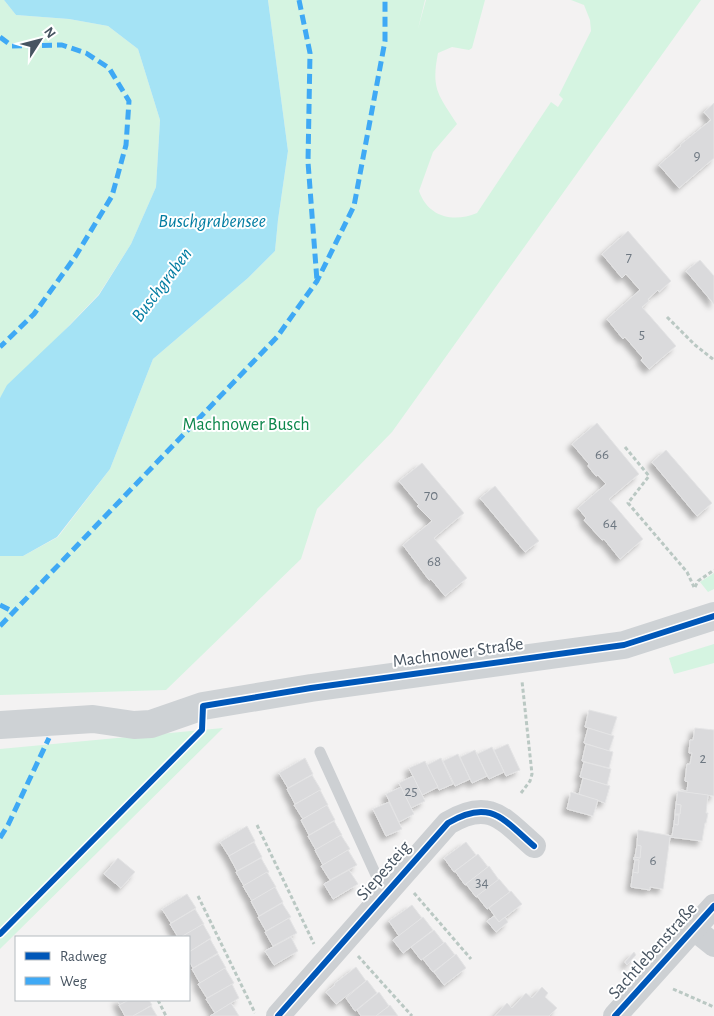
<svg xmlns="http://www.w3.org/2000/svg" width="714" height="1016" viewBox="0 0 714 1016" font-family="'Alegreya Sans',sans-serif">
<defs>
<filter id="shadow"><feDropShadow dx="-4.5" dy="4.5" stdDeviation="2.5" flood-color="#0004"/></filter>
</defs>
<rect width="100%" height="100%" fill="#f3f2f2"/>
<g fill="#d5f4e1">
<polygon points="0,0 4,0 16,15 69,19 108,26 138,49 160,120 156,187 131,244 99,294 0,398"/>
<path d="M268,0H425L418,29L426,0H485L472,48L469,50L452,47L438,53C431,89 438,94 457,124L433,152L419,191C428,217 453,223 477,213L551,102L558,107L563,99L559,95L591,31L590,20L584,5L571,0H701L392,432L317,509L301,559L166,690L0,695V556H23L58,537L110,469L153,359L248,278L275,251L278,220L288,151Z"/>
<polygon points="714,573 714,589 708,592 700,582"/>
<polygon points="714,644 714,663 674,674 669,658"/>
<polygon points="223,728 0,949 0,749"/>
</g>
<polygon fill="#a5e3f5" points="4,0 268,0 288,151 278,220 275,251 248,278 153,359 110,469 57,537 23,556 0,556 0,398 7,385 70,325 99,295 131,244 156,187 160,120 138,49 108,26 69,19 16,15"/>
<g fill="#dadadc" stroke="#e4e4e5" filter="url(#shadow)">
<polygon points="714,103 714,158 679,188 659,165 681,146 680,145 711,120 704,112"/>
<polygon points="628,231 671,281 659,292 658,290 648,299 649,301 642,307 676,346 649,369 641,360 643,358 625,337 623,339 607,319 640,290 626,274 622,278 602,254"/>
<polygon points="700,260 714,276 714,304 686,271"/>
<polygon points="597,423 639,474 609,499 643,539 620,559 604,539 602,540 584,520 586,518 578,508 606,484 598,475 596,476 588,466 589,464 572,444"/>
<polygon points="666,450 712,503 697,516 652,462"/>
<polygon points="422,463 464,513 434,538 467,578 445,596 431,579 429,580 403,545 432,521 417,506 419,505 399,481"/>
<polygon points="495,486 539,541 525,552 480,498"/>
<polygon points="589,710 617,717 611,735 585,727"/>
<polygon points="588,728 614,736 609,751 584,743"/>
<polygon points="695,728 714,730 714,796 681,792 681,790 687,791 688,782 685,781 687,764 690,764 692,753 689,753 690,740 693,740"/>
<polygon points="508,744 520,770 506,776 494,750"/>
<polygon points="586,744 613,752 609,768 582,761"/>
<polygon points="492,747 504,772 489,779 477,754"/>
<polygon points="475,750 487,776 472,783 460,757"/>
<polygon points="458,754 470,779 455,786 443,761"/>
<polygon points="305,758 313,774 288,788 279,773"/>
<polygon points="441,758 453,784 439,790 427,765"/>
<polygon points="425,761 438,787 422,795 409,768"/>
<polygon points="584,762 611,769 607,785 580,777"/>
<polygon points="312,775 321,790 295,804 287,789"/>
<polygon points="413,776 425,801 411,808 399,783"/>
<polygon points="583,778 610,786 605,803 579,794"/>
<polygon points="401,787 414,814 399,822 386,794"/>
<polygon points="320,790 328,805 303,819 294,805"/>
<polygon points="678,791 708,795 706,813 708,813 706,823 705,823 702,841 670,837 663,889 650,887 650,890 631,887 633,872 638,873 639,860 634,860 634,857 640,858 641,846 637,845 638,830 672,836 674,824 678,825 679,815 675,815 675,814 680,814 681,805 676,804"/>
<polygon points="571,792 598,800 593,816 567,809"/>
<polygon points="389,802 402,829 386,836 373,809"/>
<polygon points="676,804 681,805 680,814 675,814"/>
<polygon points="327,805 335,820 309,835 301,820"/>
<polygon points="675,815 679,815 678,825 674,824"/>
<polygon points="334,821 342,835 316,850 308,836"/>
<polygon points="247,826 255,841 229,856 220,842"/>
<polygon points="341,835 350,849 323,865 315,850"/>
<polygon points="254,842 262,857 237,871 229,856"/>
<polygon points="466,842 476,855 454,872 444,858"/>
<polygon points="637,845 641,846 640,858 635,857"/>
<polygon points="348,850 357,865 330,880 321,866"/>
<polygon points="478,854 488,867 465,885 455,871"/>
<polygon points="118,858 135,872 121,888 104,874"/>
<polygon points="261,858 269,872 244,886 236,872"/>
<polygon points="635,860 639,860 638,873 633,872"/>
<polygon points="489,866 499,880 476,897 466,884"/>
<polygon points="349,870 358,884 333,899 324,884"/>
<polygon points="267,872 276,887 252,901 243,886"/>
<polygon points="499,879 510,892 487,909 477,896"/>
<polygon points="275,887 283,902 259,916 251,901"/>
<polygon points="511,891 522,904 499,922 489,908"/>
<polygon points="187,894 196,908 171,923 162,909"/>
<polygon points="282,903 291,917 266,931 258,917"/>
<polygon points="412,905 422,918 399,936 389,921"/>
<polygon points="195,909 204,924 181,937 178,937 170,924"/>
<polygon points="494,916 499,922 505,917 508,922 496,932 487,921"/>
<polygon points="423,917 433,930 403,953 393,940"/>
<polygon points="289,918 297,933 273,946 265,932"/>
<polygon points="203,924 211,938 189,952 189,937 181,937"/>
<polygon points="434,930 444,943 421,960 411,947"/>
<polygon points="291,937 298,951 274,965 265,951"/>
<polygon points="210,939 218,953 193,968 189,961 189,952"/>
<polygon points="445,942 455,955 433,972 423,959"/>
<polygon points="634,952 636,955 627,965 625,962"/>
<polygon points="218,954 226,968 200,983 192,969"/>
<polygon points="456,954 466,968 444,985 434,972"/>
<polygon points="356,967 366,981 336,1004 326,992 335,985 334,984"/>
<polygon points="225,968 234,983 207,998 198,984"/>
<polygon points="367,980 377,993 355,1011 346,998"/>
<polygon points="232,984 239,998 215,1013 206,999"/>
<polygon points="542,987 548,993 545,997 557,1008 549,1016 495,1016 507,1003 512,1008 526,993 532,998"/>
<polygon points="379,992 389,1006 376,1016 361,1016 357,1010"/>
<polygon points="117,1000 129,1000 120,1005"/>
<polygon points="129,1000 149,1000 152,1005 133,1016 125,1016 119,1005"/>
<polygon points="231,1003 239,1016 210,1016 215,1013"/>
<polygon points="390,1005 398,1016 376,1016 389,1006"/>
<polygon points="151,1006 157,1016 133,1016"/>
</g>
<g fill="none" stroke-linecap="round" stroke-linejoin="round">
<g stroke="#bac8c3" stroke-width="3" stroke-dasharray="4 2.5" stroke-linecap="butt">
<polyline points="667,317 695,345 714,360"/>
<polyline points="625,447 649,476 628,503 687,572 694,587"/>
<polyline points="695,587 698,581 714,570"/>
<polyline points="521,793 530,781 532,774 522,681"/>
<polyline points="257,825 314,944"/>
<polyline points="414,893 471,959"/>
<polyline points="198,896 255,1013"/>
<polyline points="358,956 412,1016"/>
<polyline points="673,989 714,1007"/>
<polyline points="158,1000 166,1016"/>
</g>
<polyline stroke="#cdd0d3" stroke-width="11" points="320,752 376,875 388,890"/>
<g stroke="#cdd0d3" stroke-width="24">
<polyline points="694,929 714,945"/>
<path d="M278,1016L448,823C490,798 503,819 534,846"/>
<polyline points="615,1016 714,906"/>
</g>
<polyline stroke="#ced2d5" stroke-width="28" points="0,725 93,719 134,725 151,724 203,706 311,688 624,645 714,616"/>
<g stroke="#3fa9f5" stroke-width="5" stroke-dasharray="10 5" stroke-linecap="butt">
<polyline points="299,0 310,53 308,162 317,281"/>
<polyline points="0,37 12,46 62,45 86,53 109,68 129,101 126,145 112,196 75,257 34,314 0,347"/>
<polyline points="0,605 14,612"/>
<polyline points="0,626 277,337 317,281 354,206 385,41 385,0"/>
<polyline points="0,838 8,825 49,738"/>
</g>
<g stroke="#fff" stroke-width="9">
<g id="cycleway">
<polyline points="0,934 202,730 203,706 311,688 624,645 714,616"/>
<path d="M278,1016L448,823C490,798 503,819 534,846"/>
<polyline points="615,1016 714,906"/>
</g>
</g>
<use href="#cycleway" stroke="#0057b8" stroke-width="6"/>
</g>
<g text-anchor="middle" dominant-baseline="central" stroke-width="4" stroke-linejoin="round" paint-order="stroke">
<g font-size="15" fill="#6d7781">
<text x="697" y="155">9</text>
<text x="629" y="257">7</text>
<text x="642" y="334">5</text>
<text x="602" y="454">66</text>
<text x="431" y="495">70</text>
<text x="610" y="523">64</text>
<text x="434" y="561">68</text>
<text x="703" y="758">2</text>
<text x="411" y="791">25</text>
<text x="653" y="860">6</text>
<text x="482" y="882">34</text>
</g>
<g font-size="18" fill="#0d874c" stroke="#fff">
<text x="246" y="425">Machnower Busch</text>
</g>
<g font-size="18" fill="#475461" stroke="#fff">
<text transform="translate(458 653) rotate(-8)">Machnower Straße</text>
<text transform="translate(384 871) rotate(-49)">Siepesteig</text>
<text transform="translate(653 951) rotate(-48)">Sachtlebenstraße</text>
</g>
<g font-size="19" font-style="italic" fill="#037da2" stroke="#fff">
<text x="212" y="221">Buschgrabensee</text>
<text transform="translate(162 285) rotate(-53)">Buschgraben</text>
</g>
</g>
<rect x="15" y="936" width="175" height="65" fill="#ffffff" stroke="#b5bbc0"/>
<rect x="25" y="952" width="25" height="8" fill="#0057b8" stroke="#b5bbc0"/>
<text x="60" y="961" font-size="15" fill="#475461">Radweg</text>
<rect x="25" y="977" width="25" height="8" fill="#3fa9f5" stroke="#b5bbc0"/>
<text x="60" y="986" font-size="15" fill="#475461">Weg</text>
<g transform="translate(40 40) rotate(54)" stroke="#ffffff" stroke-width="4" paint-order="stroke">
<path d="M0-4L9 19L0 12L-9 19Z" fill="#475461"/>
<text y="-8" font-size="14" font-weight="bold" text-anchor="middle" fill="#475461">N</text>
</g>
</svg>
